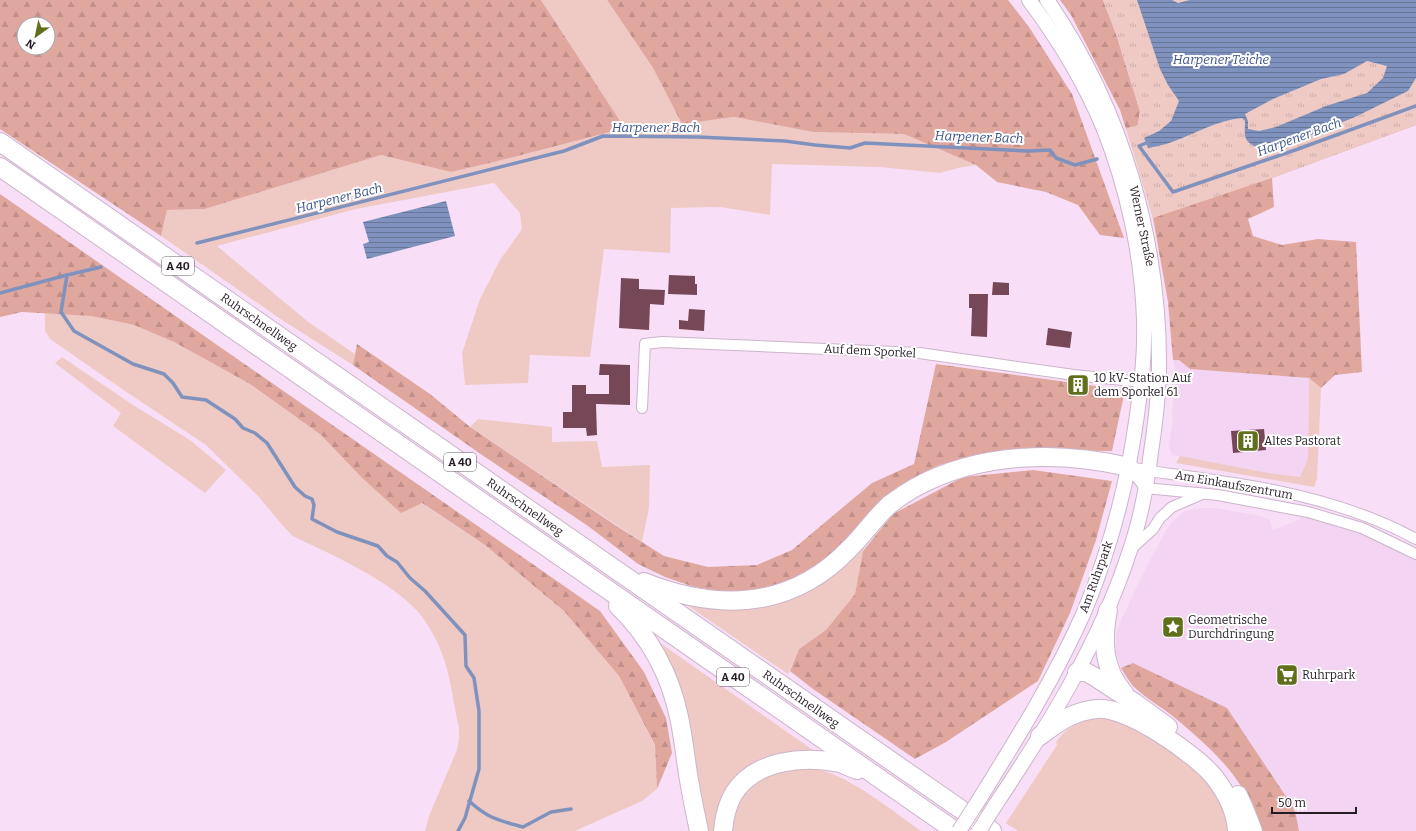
<svg xmlns="http://www.w3.org/2000/svg" width="1416" height="831" viewBox="0 0 1416 831" font-family="Bitter,serif">
<defs>
<pattern id="forest-firs" width="22" height="20" patternUnits="userSpaceOnUse"><rect width="22" height="20" fill="#e0a79f"/><path d="M5 1l3.5 6h-7zM16 11l3.5 6h-7z" fill="#c08f89"/></pattern>
<pattern id="park-tufts" width="24" height="20" patternUnits="userSpaceOnUse"><rect width="24" height="20" fill="#efcac4"/><path d="M3 7l-1-3M5 7V3M7 7l1-3M15 17l-1-3M17 17v-4M19 17l1-3" fill="none" stroke="#cdada8"/></pattern>
<pattern id="water-rules" width="6" height="5" patternUnits="userSpaceOnUse"><rect width="6" height="5" fill="#7f92bd"/><path d="M0 2.5h6" fill="none" stroke="#687699"/></pattern>
</defs>
<rect width="100%" height="100%" fill="#f8dff7"/>
<g fill="#f3d4f2">
<polygon points="1173,360 1179,360 1190,369 1309,378 1308,459 1300,477 1268,473 1172,455 1169,447 1173,417 1172,415 1175,369"/>
<polygon points="1201,508 1216,508 1261,516 1269,520 1273,530 1301,519 1299,513 1339,525 1374,539 1416,561 1416,831 1299,831 1295,810 1173,683 1133,663 1121,668 1116,652 1116,635 1120,622 1144,572 1166,530 1172,522 1185,511"/>
</g>
<g fill="#efcac4">
<polygon points="541,0 607,0 653,68 682,124 734,117 813,132 904,134 976,165 958,168 940,173 880,167 772,164 770,215 720,207 671,208 670,253 604,249 590,357 530,355 528,383 465,385 462,353 480,299 500,260 522,229 520,213 494,183 356,209 217,246 307,321 355,354 353,365 282,320 161,236 167,210 205,209 381,155 451,172 494,162 614,131 626,130"/>
<path d="M45,313L91,316L134,325L174,342L250,384L321,435L361,477L421,503L485,545L564,611L619,676L655,746L657,789L642,801L575,831H425L429,816L457,750L459,738V728C454,707 451,680 444,659C439,644 430,627 420,614C392,581 332,555 293,536L284,527L259,497L206,445L122,389L50,339L45,331Z"/>
<polygon points="62,357 133,405 190,440 226,470 205,493 113,426 121,413 55,363"/>
<polygon points="1309,378 1321,388 1317,479 1314,487 1176,463 1180,456 1268,473 1300,477 1308,459"/>
<polygon points="478,419 552,427 552,442 597,441 602,467 650,465 649,508 642,542 470,427"/>
<polygon points="866,540 863,551 855,594 826,630 799,649 788,674 678,599 742,606"/>
<polygon points="650,636 820,755 770,759 716,831 705,831"/>
<path d="M1113,715L1191,763L1221,797L1231,831H1018L1006,823L1057,745L1056,742C1065,731 1070,726 1084,721V716Z"/>
<path d="M804,768C809,768 815,769 820,770C851,777 894,812 921,831H728L740,799L752,784L775,772Z"/>
</g>
<g fill="url(#forest-firs)" fill-rule="evenodd">
<path d="M0,0H541L626,130L614,131L494,162L451,172L381,155L205,209L167,210L161,236L0,129ZM24,24H48V48H24Z"/>
<polygon points="607,0 1008,0 1029,27 1072,94 1124,238 1100,235 1078,205 1046,192 997,182 976,165 904,134 813,132 734,117 682,124 653,68"/>
<polygon points="1060,0 1103,0 1116,34 1140,111 1138,125 1126,129 1120,110 1071,15"/>
<polygon points="1416,125 1272,178 1274,207 1248,219 1253,236 1282,245 1318,239 1356,242 1362,372 1335,375 1321,388 1309,378 1190,369 1179,360 1173,360 1168,302 1153,218 1135,155"/>
<polygon points="0,194 600,611 644,672 666,718 672,753 657,789 655,745 619,676 564,611 485,545 422,503 401,513 361,477 321,435 250,384 174,342 134,325 91,316 22,312 0,317"/>
<polygon points="357,344 430,394 470,427 615,525 664,556 708,567 757,565 792,550 872,483 914,464 936,364 1074,383 1074,387 1080,388 1081,384 1125,390 1112,451 1007,450 939,465 919,475 881,502 830,558 809,571 780,584 753,590 726,592 694,587 665,577 638,564 588,526 485,457 353,365"/>
<polygon points="1033,470 1112,481 1096,540 1070,613 1038,681 946,742 915,759 813,689 790,671 799,649 826,630 855,594 863,551 893,514 963,477"/>
<path d="M1133,663L1227,708L1295,810L1299,831H1259C1251,783 1211,748 1175,718C1162,707 1145,698 1133,686C1129,681 1125,674 1121,668Z"/>
</g>
<polygon fill="url(#park-tufts)" points="1103,0 1416,0 1416,125 1272,178 1153,218 1126,129 1138,125 1140,111 1116,34"/>
<g fill="url(#water-rules)" fill-rule="evenodd">
<path d="M1137,0H1172L1178,3L1190,0H1416V78L1408,91L1355,117L1311,135L1257,147C1242,141 1245,135 1245,121L1242,118C1218,120 1194,134 1172,142C1164,145 1156,146 1148,148L1144,138L1159,131L1171,121L1179,101L1168,85L1160,69ZM1367,61L1387,66L1383,78L1367,93L1326,106L1276,127L1259,131L1248,129V121L1245,114L1273,99L1321,79L1344,74Z"/>
<polygon points="446,201 455,236 367,259 363,244 369,242 363,222"/>
</g>
<g fill="none" stroke-linecap="round" stroke-linejoin="round">
<g stroke="#7f92bd" stroke-width="3.5">
<polyline points="1151,141 1139,146 1173,192 1298,149 1416,106"/>
<polyline points="197,243 564,151 603,136 698,137 785,141 815,145 850,148 865,143 1028,151 1050,150 1056,158 1075,165 1097,159"/>
<polyline points="67,275 61,312 74,331 133,364 164,374 173,383 182,397 206,400 235,419 243,428 255,433 267,443 295,487 305,496 312,499 314,505 312,519 337,532 378,546 387,556 397,562 410,578 425,591 465,635 466,666 474,678 479,711 479,769 465,818 458,831"/>
<polyline points="0,293 67,275 101,267"/>
<path d="M469,801C489,819 498,820 523,827L551,812L571,809"/>
</g>
</g>
<g fill="#764757">
<polygon points="669,275 695,276 695,284 697,284 697,295 668,294"/>
<polygon points="621,278 639,279 639,289 665,290 664,305 650,304 649,330 619,328"/>
<polygon points="993,282 1009,283 1009,295 992,295"/>
<polygon points="969,294 988,294 987,337 971,336 972,308 969,308"/>
<polygon points="689,309 705,310 704,331 679,329 679,320 688,321"/>
<polygon points="1048,328 1072,332 1070,348 1046,345"/>
<polygon points="600,364 630,365 630,405 596,404 597,435 587,436 586,428 563,428 563,412 572,412 572,385 586,385 586,394 609,394 609,375 599,375"/>
<polygon points="1264,429 1266,450 1233,453 1231,431"/>
</g>
<g fill="none" stroke-linecap="round" stroke-linejoin="round">
<g stroke="#ccb4cb" stroke-width="12">
<g id="minor">
<polyline points="642,408 645,344 662,342 919,353 1074,375 1142,382 1158,386"/>
<polyline points="1129,467 1145,488 1218,495 1308,512 1362,528 1416,554"/>
<path d="M1129,467C1143,470 1156,472 1171,474C1198,477 1225,482 1252,486C1309,496 1365,511 1416,539"/>
<polyline points="1131,549 1153,529 1160,518 1172,507 1200,495"/>
</g>
</g>
<g stroke="#ccb4cb" stroke-width="16">
<g id="secondary">
<path d="M980,798C1018,737 1056,676 1085,610C1111,547 1128,481 1137,415C1142,383 1145,352 1144,320C1142,255 1127,187 1103,127C1084,81 1058,39 1029,0"/>
<path d="M994,807C1048,726 1100,643 1130,550C1141,518 1147,485 1151,452C1155,426 1158,400 1159,374C1161,242 1122,108 1047,0"/>
</g>
</g>
<g stroke="#ccb4cb" stroke-width="20">
<g id="motorway">
<polyline points="0,142 992,831"/>
<polyline points="0,167 955,831"/>
<path d="M644,582C720,612 792,609 850,548C864,534 875,518 889,505C897,499 907,492 916,487C981,452 1059,451 1129,467"/>
<path d="M618,606C649,636 670,674 679,717C683,735 685,755 688,774C691,793 695,812 699,831"/>
<path d="M1108,610C1102,640 1103,669 1124,693"/>
<polyline points="1077,672 1086,672 1095,677 1135,703 1168,727"/>
<path d="M1040,736C1058,722 1074,711 1097,709C1127,706 1197,755 1215,778C1227,794 1236,812 1237,831"/>
<polyline points="1238,795 1244,808 1253,831"/>
<path d="M723,831C724,818 727,805 734,793C756,759 804,756 840,763C846,765 851,768 857,770"/>
</g>
</g>
<use href="#minor" stroke="#fff" stroke-width="10"/>
<use href="#secondary" stroke="#fff" stroke-width="14"/>
<use href="#motorway" stroke="#fff" stroke-width="18"/>
<g stroke="#ccb4cb" stroke-width="16" stroke-linecap="butt">
<g id="secondary-bridge">
<polyline points="959,831 980,798"/>
<polyline points="979,831 994,807"/>
</g>
</g>
<use href="#secondary-bridge" stroke="#fff" stroke-width="14"/>
</g>
<defs>
<g id="building-square" transform="scale(1.15)"><rect x="-9" y="-9" width="18" height="18" rx="4" fill="#606f1b" stroke="#fff"/><path d="M-4-6H4V6H1V3H-1V6H-4ZM-2.5-4.3h1.7v1.8h-1.7ZM.8-4.3h1.7v1.8H.8ZM-2.5-1h1.7V.8h-1.7ZM.8-1h1.7V.8H.8Z" fill="#fff"/></g>
<g id="sight-square" transform="scale(1.15)"><rect x="-9" y="-9" width="18" height="18" rx="4" fill="#606f1b" stroke="#fff"/><path d="M0-6L1.8-2.2L6-1.7L2.9 1.2L3.7 5.4L0 3.3L-3.7 5.4L-2.9 1.2L-6-1.7L-1.8-2.2Z" fill="#fff"/></g>
<g id="supermarket-square" transform="scale(1.15)"><rect x="-9" y="-9" width="18" height="18" rx="4" fill="#606f1b" stroke="#fff"/><path d="M-6-5.5h2.5l.6 2H6L4.5 2H-2.5L-4.4-4H-6ZM-1.5 3.2a1.3 1.3 0 1 0 .1 0ZM3 3.2a1.3 1.3 0 1 0 .1 0Z" fill="#fff"/></g>
</defs>
<g fill-rule="evenodd">
<use href="#building-square" x="1078" y="385"/>
<use href="#building-square" x="1248" y="441"/>
<use href="#sight-square" x="1173" y="627"/>
<use href="#supermarket-square" x="1287" y="675"/>
</g>
<g text-anchor="middle" dominant-baseline="central" stroke-width="4" stroke-linejoin="round" paint-order="stroke">
<g fill="#fff" stroke="#666066" stroke-width="1">
<rect x="162" y="257" width="32" height="18" rx="3"/>
<rect x="444" y="453" width="32" height="18" rx="3"/>
<rect x="717" y="668" width="32" height="18" rx="3"/>
</g>
<g font-size="11" font-weight="bold" fill="#251c25">
<text x="178" y="266">A 40</text>
<text x="460" y="462">A 40</text>
<text x="733" y="677">A 40</text>
</g>
<g font-size="12" fill="#251c25" stroke="#fff">
<text transform="translate(1142 226) rotate(78)">Werner Straße</text>
<text transform="translate(259 322) rotate(35)">Ruhrschnellweg</text>
<text transform="translate(870 351) rotate(3)">Auf dem Sporkel</text>
<text transform="translate(1234 485) rotate(10)">Am Einkaufszentrum</text>
<text transform="translate(525 507) rotate(35)">Ruhrschnellweg</text>
<text transform="translate(1096 577) rotate(-70)">Am Ruhrpark</text>
<text transform="translate(801 699) rotate(35)">Ruhrschnellweg</text>
</g>
<g font-size="12" fill="#251c25" stroke="#fff" text-anchor="start">
<text x="1094" y="378">10 kV-Station Auf<tspan x="1094" dy="14">dem Sporkel 61</tspan></text>
<text x="1264" y="441">Altes Pastorat</text>
<text x="1188" y="620">Geometrische<tspan x="1188" dy="14">Durchdringung</tspan></text>
<text x="1302" y="675">Ruhrpark</text>
</g>
<g font-size="13" font-style="italic" fill="#3c538c" stroke="#fff">
<text x="1221" y="59">Harpener Teiche</text>
<text x="656" y="127">Harpener Bach</text>
<text transform="translate(979 137) rotate(2)">Harpener Bach</text>
<text transform="translate(1299 137) rotate(-20)">Harpener Bach</text>
<text transform="translate(339 198) rotate(-14)">Harpener Bach</text>
</g>
</g>
<g transform="translate(36 36) rotate(213)"><circle r="19" fill="#ffffff" stroke="#a8a4a8"/>
<path d="M0-3L7 15L0 10L-7 15Z" fill="#606f1b"/>
<text y="-6" font-size="11" font-weight="bold" text-anchor="middle" fill="#251c25">N</text>
</g>
<path d="M1272 807v6h84v-6" fill="none" stroke="#251c25" stroke-width="2"/>
<text x="1278" y="807" font-size="12" fill="#251c25" stroke="#ffffff" stroke-width="3" paint-order="stroke">50 m</text>
</svg>
